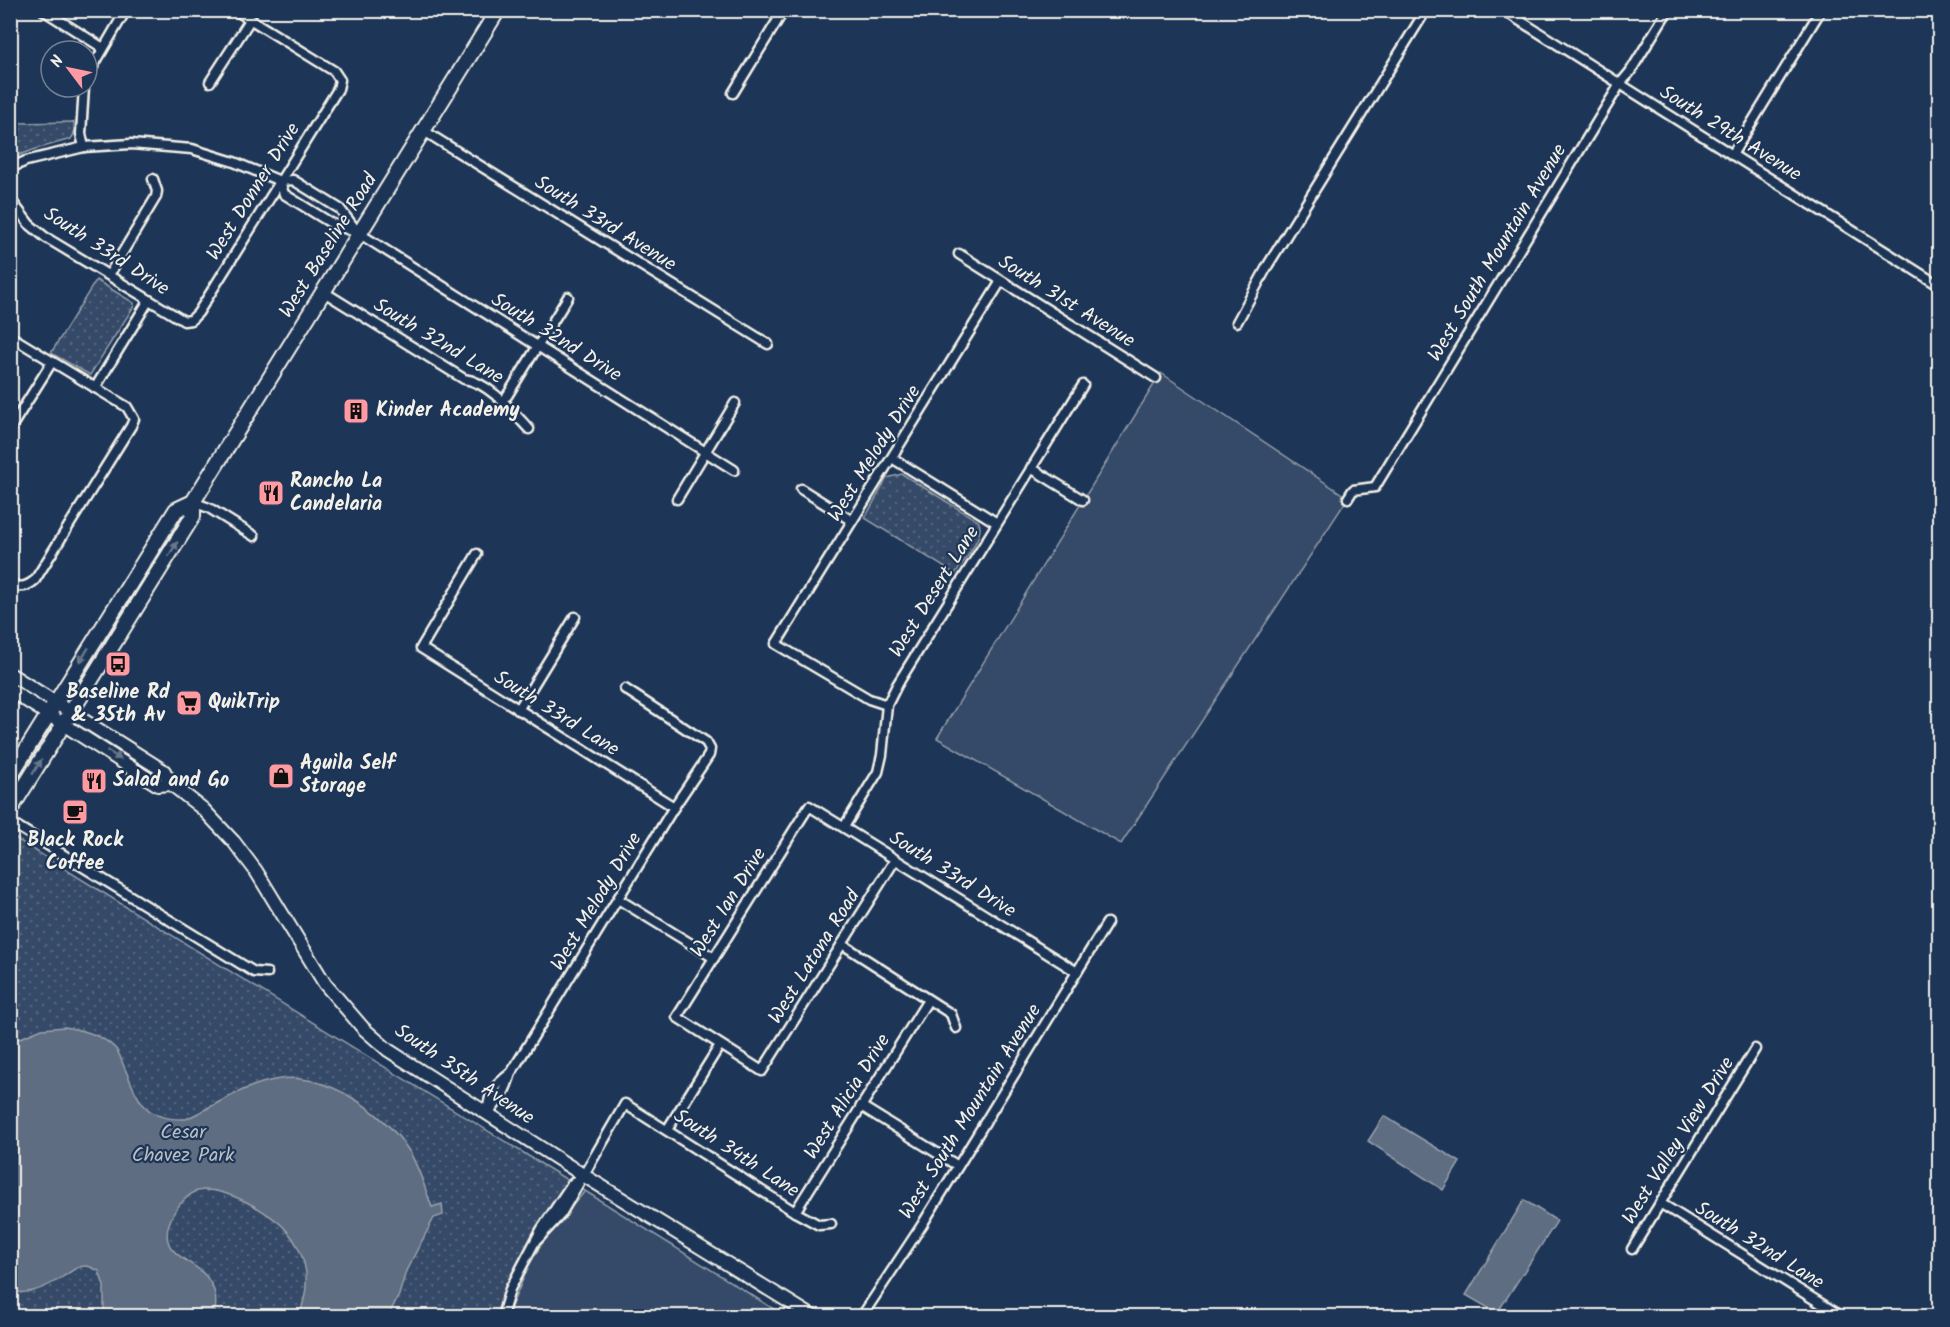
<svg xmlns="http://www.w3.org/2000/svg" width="1950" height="1327" viewBox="0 0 1950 1327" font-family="Kalam,sans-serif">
<defs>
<pattern id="park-dots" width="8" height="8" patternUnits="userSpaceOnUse" patternTransform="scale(1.5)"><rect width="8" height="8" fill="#354a67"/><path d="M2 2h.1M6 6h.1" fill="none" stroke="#53657d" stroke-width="1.8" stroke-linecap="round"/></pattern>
</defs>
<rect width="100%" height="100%" fill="#1d3557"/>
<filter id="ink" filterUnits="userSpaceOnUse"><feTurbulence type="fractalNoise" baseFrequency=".0167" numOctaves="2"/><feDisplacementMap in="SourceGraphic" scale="12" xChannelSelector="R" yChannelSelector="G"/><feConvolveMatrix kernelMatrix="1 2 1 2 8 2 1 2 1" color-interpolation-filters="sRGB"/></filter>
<g filter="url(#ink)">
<g fill="#354a67" stroke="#949ea8" stroke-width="1.5">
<polygon points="1161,373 1348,498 1121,844 937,738"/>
<polygon points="585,1191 785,1316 507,1316 529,1265 547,1235"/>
</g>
<g fill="url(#park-dots)" stroke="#949ea8" stroke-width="1.5">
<polygon points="11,120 14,123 74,122 74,134 71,139 36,149 11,158"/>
<polygon points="96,280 134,303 134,306 90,375 51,353"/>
<path d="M902,474L978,521C987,534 963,562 955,574L865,518L887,478Z"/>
<polygon points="10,835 585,1191 547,1235 529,1265 507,1316 11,1316"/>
</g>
<g fill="#5e6d82" stroke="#9aa2ab" stroke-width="1.5">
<path d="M65,1027C84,1031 101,1034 115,1048C119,1052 121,1059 123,1064C138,1099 143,1121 186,1119C215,1106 242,1086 274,1080C323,1070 384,1111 409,1151C419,1167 425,1189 432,1207L442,1204L443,1215L434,1218L406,1271L399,1295L388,1316H299C305,1300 309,1281 304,1263C301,1252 295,1240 287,1231C273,1213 222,1185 198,1191C193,1192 187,1197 183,1201C177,1207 172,1215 169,1224C158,1258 198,1259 210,1282C217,1293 217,1304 214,1316H104V1286L99,1271C95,1269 90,1266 85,1266C76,1266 71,1272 64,1276C49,1286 28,1296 11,1291V1042L42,1029Z"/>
<polygon points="1384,1116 1460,1162 1443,1190 1368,1141"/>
<polygon points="1524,1200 1557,1221 1497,1313 1466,1295"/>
</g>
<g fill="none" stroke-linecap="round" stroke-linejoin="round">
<g stroke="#f4f1e8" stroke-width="13">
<g id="street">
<polyline points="43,10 103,48"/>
<polyline points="378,10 383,12 386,10"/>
<polyline points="1503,10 1940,286"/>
<polyline points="87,77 126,10"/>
<polyline points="210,82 250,20"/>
<polyline points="733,93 784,10"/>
<polyline points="424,131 768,344"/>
<polyline points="84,147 81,134 84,87"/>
<polyline points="1732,155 1821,10"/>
<polyline points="10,168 26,161 84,147 131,144 192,149 234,162 280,181 293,180 340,209 359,234"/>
<polyline points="280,181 284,194 331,223 360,234 734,470"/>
<polyline points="10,199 29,224 45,237 184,321 191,320 198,313 338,89 340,80 334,71 235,10"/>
<polyline points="959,254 1156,378"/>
<polyline points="109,275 156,197 157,191 153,179"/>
<path d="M324,292L464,379C489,382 513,412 529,429"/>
<polyline points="1237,322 1268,265 1426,10"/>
<path d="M10,336L127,407L134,419L131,426L35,580C27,587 20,589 10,583"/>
<polyline points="95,388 149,300"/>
<polyline points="507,396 568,297"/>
<polyline points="10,429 52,362"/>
<polyline points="892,458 997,523"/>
<polyline points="1031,468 1083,500"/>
<polyline points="801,489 852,521"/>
<polyline points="1348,498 1353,490 1375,487 1620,84 1630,72 1668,10"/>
<polyline points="677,499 735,403"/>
<polyline points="193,502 209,508 254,536"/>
<polyline points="477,554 421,648 674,807"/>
<polyline points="887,705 869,699 776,644 1001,281"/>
<polyline points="518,710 575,617"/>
<polyline points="10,822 254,972 267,973"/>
<polyline points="844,827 878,772 882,755 887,705 897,685 1083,385"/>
<polyline points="895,860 762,1071 677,1017 809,806 1077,972"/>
<polyline points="618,899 714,958"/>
<polyline points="842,944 951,1014 956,1028"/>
<polyline points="861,1106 958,1166"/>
<path d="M487,1114C500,1101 506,1090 511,1073L674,807L709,755L710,749L706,742L625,689"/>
<path d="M487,1114C489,1092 494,1086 511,1073"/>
<polyline points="667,1130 720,1045"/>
<polyline points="1660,1203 1841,1316"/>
<polyline points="795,1212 928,1000"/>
<polyline points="538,1239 561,1214 625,1104 795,1212 819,1225 831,1224"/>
<polyline points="1632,1249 1755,1049"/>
<polyline points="502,1316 510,1289 541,1230 571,1185 580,1177"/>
<polyline points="862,1316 922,1225 1107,923"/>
</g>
</g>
<g stroke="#f4f1e8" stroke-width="16">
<g id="secondary">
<polyline points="10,674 164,771 171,784 203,809 234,842 256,871 325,984 363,1028 388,1050 583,1175 812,1316"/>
<polyline points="10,690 158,785 171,784"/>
</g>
</g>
<g stroke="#f4f1e8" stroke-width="18">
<g id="primary">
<polyline points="10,776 176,510 193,502 498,10"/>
<polyline points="10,810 193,516 193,502"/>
</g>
</g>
<use href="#street" stroke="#1d3557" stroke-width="8"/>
<use href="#secondary" stroke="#1d3557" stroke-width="12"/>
<use href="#primary" stroke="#1d3557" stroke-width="14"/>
</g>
<defs><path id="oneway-solid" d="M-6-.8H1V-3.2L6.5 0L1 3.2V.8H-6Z" transform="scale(1.5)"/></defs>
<g fill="#68778a">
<use href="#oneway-solid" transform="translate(173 549) rotate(-58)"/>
<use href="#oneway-solid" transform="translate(84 655) rotate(122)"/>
<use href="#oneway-solid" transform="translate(114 755) rotate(33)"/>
<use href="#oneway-solid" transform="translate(37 767) rotate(-58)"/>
</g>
</g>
<defs>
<g id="building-square" transform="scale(1.35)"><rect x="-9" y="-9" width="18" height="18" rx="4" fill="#ff9aa2" stroke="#1d3557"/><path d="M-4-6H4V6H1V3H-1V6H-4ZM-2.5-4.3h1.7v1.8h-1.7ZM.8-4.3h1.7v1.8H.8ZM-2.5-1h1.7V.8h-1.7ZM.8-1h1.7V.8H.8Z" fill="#111"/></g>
<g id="restaurant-square" transform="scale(1.35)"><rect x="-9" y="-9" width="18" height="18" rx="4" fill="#ff9aa2" stroke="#1d3557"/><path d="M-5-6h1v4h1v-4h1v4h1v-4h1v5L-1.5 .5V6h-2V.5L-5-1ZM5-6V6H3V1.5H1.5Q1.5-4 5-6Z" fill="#111"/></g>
<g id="bus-square" transform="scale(1.35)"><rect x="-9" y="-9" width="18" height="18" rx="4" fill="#ff9aa2" stroke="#1d3557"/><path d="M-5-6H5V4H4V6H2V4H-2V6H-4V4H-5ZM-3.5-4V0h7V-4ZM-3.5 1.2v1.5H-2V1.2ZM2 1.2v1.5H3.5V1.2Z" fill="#111"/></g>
<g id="supermarket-square" transform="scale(1.35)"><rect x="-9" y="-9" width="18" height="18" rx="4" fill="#ff9aa2" stroke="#1d3557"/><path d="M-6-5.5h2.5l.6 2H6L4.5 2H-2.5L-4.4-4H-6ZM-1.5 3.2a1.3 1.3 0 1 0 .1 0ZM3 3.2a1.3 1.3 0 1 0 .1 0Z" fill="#111"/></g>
<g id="shop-square" transform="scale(1.35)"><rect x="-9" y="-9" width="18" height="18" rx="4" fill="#ff9aa2" stroke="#1d3557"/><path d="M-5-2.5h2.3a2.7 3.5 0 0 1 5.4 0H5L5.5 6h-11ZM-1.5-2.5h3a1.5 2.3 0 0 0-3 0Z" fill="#111"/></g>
<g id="cafe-square" transform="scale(1.35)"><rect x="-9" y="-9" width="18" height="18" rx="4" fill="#ff9aa2" stroke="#1d3557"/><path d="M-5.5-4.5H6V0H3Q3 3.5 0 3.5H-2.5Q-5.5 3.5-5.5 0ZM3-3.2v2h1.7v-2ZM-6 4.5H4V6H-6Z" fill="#111"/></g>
</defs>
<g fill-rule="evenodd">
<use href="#building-square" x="356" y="411"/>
<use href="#restaurant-square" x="271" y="493"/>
<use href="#bus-square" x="118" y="664"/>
<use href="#supermarket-square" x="189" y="703"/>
<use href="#shop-square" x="281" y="776"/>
<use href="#restaurant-square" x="94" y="781"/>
<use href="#cafe-square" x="75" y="812"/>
</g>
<g text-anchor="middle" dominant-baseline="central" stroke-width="4.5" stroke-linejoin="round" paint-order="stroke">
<g font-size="20" fill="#f4f1e8" stroke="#1d3557">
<text transform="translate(1730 134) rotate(32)">South 29th Avenue</text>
<text transform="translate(254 192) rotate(-58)">West Donner Drive</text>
<text transform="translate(605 224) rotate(32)">South 33rd Avenue</text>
<text transform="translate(329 246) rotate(-58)">West Baseline Road</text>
<text transform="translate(106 252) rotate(33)">South 33rd Drive</text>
<text transform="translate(1498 253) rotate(-59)">West South Mountain Avenue</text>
<text transform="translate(1066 302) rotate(32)">South 31st Avenue</text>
<text transform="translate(556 338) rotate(32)">South 32nd Drive</text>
<text transform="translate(438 342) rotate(31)">South 32nd Lane</text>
<text transform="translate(875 454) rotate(-58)">West Melody Drive</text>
<text transform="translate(935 592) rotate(-58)">West Desert Lane</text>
<text transform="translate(556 714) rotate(32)">South 33rd Lane</text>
<text transform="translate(952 875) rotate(32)">South 33rd Drive</text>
<text transform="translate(597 902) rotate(-59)">West Melody Drive</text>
<text transform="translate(729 903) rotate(-58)">West Ian Drive</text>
<text transform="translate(815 957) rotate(-58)">West Latona Road</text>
<text transform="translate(464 1075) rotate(34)">South 35th Avenue</text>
<text transform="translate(848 1097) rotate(-58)">West Alicia Drive</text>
<text transform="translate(971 1112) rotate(-58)">West South Mountain Avenue</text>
<text transform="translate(1679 1141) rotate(-58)">West Valley View Drive</text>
<text transform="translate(736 1154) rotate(33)">South 34th Lane</text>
<text transform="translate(1759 1246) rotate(32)">South 32nd Lane</text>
</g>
<g font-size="20" font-weight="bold" fill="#f4f1e8" stroke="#1d3557" text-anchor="start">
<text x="376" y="411">Kinder Academy</text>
<text x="290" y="482">Rancho La<tspan x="290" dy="23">Candelaria</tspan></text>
<text x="118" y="693" text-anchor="middle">Baseline Rd<tspan x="118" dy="23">&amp; 35th Av</tspan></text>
<text x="208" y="703">QuikTrip</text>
<text x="300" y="764">Aguila Self<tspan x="300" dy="23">Storage</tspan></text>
<text x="113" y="781">Salad and Go</text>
<text x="75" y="841" text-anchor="middle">Black Rock<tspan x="75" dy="23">Coffee</tspan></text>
</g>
<g font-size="20" fill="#bbbfc1" stroke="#1d3557">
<text x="183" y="1133">Cesar<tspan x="183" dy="23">Chavez Park</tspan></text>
</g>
</g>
<rect width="1950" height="1327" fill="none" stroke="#1d3557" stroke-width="36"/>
<rect x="18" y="18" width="1914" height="1291" fill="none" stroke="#f4f1e8" stroke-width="2" filter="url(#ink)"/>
<g transform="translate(69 69) rotate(302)"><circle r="28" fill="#1d3557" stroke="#738091" stroke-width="1.5"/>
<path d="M0-4.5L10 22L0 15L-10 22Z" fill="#ff9aa2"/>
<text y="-9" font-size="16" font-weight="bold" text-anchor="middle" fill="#f4f1e8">N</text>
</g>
</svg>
